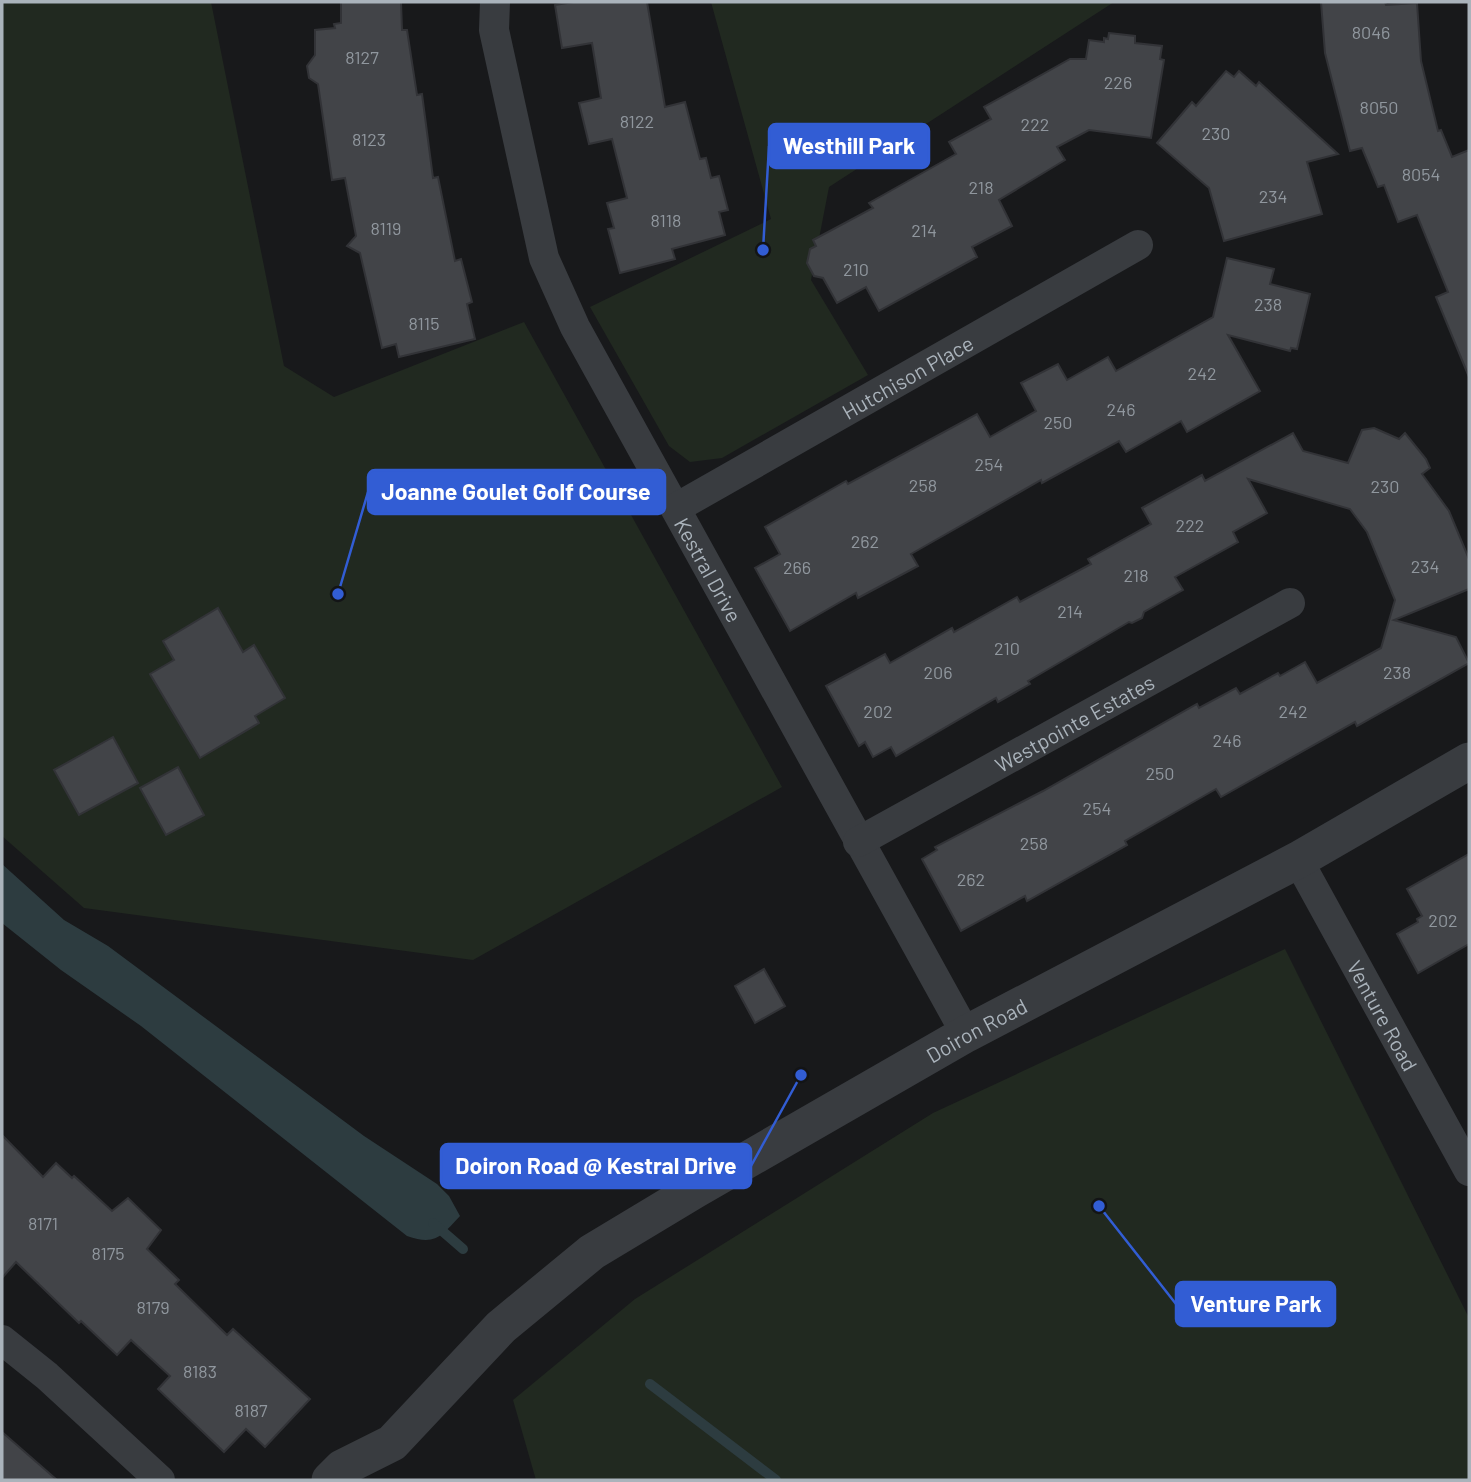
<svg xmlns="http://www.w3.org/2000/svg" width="1471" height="1482" viewBox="0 0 1471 1482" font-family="Barlow,sans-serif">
<rect width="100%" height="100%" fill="#18191b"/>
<g fill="#212920">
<polygon points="2,2 211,2 284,366 334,397 524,322 782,787 473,960 84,908 2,836"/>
<polygon points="711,2 1114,2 829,187 811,280 868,375 722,458 690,462 669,446 590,307 771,219"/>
<polygon points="1285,949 1469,1318 1469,1480 536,1480 513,1400 635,1299 933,1113"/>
</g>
<path fill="#2d3c40" d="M2,864L64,920L108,946L364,1136L437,1184L449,1196L460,1216C441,1236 436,1246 407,1236L141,1026L61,970L2,923Z"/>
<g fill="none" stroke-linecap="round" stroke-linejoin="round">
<g stroke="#2d3c40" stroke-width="10">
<polyline points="433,1223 463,1249"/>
<polyline points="650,1384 776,1480"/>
</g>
</g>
<g fill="#424448" stroke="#323337" stroke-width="2">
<polygon points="341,2 401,2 402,30 407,30 417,95 422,94 433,178 438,177 455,261 461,259 472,302 467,304 475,339 399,357 396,344 382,348 360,253 347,246 356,236 345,178 332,180 318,84 309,78 307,66 315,55 315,30 335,28 334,24 341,23"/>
<polygon points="573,2 647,2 665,107 685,102 700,159 706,158 711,178 719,176 728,210 719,212 725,235 672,249 675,259 620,273 608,229 614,228 607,203 627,198 612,139 589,144 579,103 601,98 592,43 562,48 555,5"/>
<polygon points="1321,2 1385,2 1386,5 1417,3 1421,61 1438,131 1441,130 1452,157 1469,150 1469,377 1436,297 1448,292 1417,215 1398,222 1384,185 1378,187 1362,148 1350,151 1325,53"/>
<polygon points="1109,33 1135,36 1135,43 1162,46 1160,59 1164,60 1151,138 1089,130 1057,147 1065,160 999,200 1012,226 972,247 977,257 879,311 866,287 837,303 823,278 814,276 807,263 810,249 816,246 813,240 873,208 869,203 956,154 949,142 991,119 984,107 1070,59 1086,59 1089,40 1104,42 1104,38 1108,39"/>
<polygon points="1226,71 1234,77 1239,71 1256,86 1259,82 1338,154 1307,162 1322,214 1224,241 1209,188 1157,143 1192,102 1196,106"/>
<polygon points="1227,258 1274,269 1270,284 1310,294 1297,349 1291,348 1290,351 1228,335 1260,391 1187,432 1181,421 1126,452 1119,441 1042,483 1041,480 911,554 918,566 858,598 856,593 790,631 755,568 780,554 765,527 846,481 848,484 977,414 990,437 1036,411 1021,383 1058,364 1067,380 1108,357 1116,371 1213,317"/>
<polygon points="1374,428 1399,439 1405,433 1426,459 1430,468 1422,474 1449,511 1469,559 1469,589 1394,620 1456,637 1469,663 1357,726 1355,722 1221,797 1216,789 1125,841 1127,845 1027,901 1025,896 961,931 922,859 937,850 935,847 1043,791 1197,704 1199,708 1236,688 1240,694 1278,673 1280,676 1305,662 1317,683 1381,648 1395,600 1367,532 1350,509 1248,479 1267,513 1233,532 1238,542 1175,577 1183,590 1144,612 1142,618 1132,623 1129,622 1028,681 1030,684 998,702 996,698 896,756 891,747 873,757 865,742 859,746 826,686 885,654 890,663 952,628 954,632 1017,597 1020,602 1091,564 1088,559 1151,524 1142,508 1202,475 1205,481 1293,433 1303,451 1348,463 1362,430"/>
<polygon points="218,608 243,652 254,645 285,698 255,716 259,723 200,758 150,674 174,660 163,641"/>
<polygon points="113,737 138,783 79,815 54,770"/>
<polygon points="178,767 204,815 166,835 140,788"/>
<polygon points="1469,854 1469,944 1418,973 1397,934 1418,922 1417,919 1422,916 1407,889"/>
<polygon points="764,969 785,1006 755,1023 735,986"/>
<polygon points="2,1135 43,1177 56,1163 72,1178 74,1176 112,1211 128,1198 161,1230 147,1249 179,1280 175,1284 227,1335 233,1329 310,1399 265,1447 246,1429 224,1452 158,1389 170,1376 131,1340 117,1355 81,1321 79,1323 16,1262 2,1278"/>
<polygon points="2,1432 57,1480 2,1480"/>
</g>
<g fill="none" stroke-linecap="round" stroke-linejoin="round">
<g stroke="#393c40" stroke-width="30">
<path id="s1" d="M495,2L494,30L544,258L575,327L966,1034"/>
<path id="s2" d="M676,508L1138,245"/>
<path id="s3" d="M858,842L1290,603"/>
<path id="s4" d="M1298,860L1469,1171"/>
<polyline points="2,1340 47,1376 160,1480"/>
</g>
<path stroke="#393c40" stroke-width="37" id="s5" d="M330,1480L342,1468L392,1443L501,1327L592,1252L695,1190L966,1034L1298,860L1469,761"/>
</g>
<g text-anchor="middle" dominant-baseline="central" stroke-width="7" stroke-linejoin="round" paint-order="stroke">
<g font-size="18" fill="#90979e">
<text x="1371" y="32">8046</text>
<text x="362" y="57">8127</text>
<text x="1118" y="82">226</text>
<text x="1379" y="107">8050</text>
<text x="637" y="121">8122</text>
<text x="1035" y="124">222</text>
<text x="1216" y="133">230</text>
<text x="369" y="139">8123</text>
<text x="1421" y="174">8054</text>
<text x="981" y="187">218</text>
<text x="1273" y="196">234</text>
<text x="666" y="220">8118</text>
<text x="386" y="228">8119</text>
<text x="924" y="230">214</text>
<text x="856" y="269">210</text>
<text x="1268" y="304">238</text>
<text x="424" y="323">8115</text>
<text x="1202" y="373">242</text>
<text x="1121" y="409">246</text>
<text x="1058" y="422">250</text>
<text x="989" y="464">254</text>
<text x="923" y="485">258</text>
<text x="1385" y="486">230</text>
<text x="1190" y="525">222</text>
<text x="865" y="541">262</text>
<text x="1425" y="566">234</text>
<text x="797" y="567">266</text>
<text x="1136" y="575">218</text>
<text x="1070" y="611">214</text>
<text x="1007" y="648">210</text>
<text x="938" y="672">206</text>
<text x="1397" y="672">238</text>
<text x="878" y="711">202</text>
<text x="1293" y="711">242</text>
<text x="1227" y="740">246</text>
<text x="1160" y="773">250</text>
<text x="1097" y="808">254</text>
<text x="1034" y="843">258</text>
<text x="971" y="879">262</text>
<text x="1443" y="920">202</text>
<text x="43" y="1223">8171</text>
<text x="108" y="1253">8175</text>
<text x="153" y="1307">8179</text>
<text x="200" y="1371">8183</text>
<text x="251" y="1410">8187</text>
</g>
<g font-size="21" fill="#aab3bb" stroke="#131416">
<text stroke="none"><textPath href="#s2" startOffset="266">Hutchison Place</textPath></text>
<text stroke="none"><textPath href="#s1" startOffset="614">Kestral Drive</textPath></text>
<text stroke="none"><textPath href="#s3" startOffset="247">Westpointe Estates</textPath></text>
<text stroke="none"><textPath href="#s4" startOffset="177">Venture Road</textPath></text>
<text stroke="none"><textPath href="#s5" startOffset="794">Doiron Road</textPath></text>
</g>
</g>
<path fill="none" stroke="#325dd4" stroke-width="2.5" d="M763 250L769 146M338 594L368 492M801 1075L751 1166M1099 1206L1176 1304"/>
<g fill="#325dd4" stroke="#131416" stroke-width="2.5">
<circle cx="763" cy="250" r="7"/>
<circle cx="338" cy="594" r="7"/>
<circle cx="801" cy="1075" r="7"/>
<circle cx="1099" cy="1206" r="7"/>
</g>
<g fill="#325dd4" stroke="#325dd4" stroke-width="2.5">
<rect x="769" y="124" width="160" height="44" rx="7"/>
<rect x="368" y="470" width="297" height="44" rx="7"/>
<rect x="441" y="1144" width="310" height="44" rx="7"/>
<rect x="1176" y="1282" width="159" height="44" rx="7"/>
</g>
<g font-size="23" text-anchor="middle" font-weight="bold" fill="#fff">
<text x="849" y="154">Westhill Park</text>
<text x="516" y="500">Joanne Goulet Golf Course</text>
<text x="596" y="1174">Doiron Road @ Kestral Drive</text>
<text x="1256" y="1312">Venture Park</text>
</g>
<rect width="1471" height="1482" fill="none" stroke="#aab3bb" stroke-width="7"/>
</svg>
